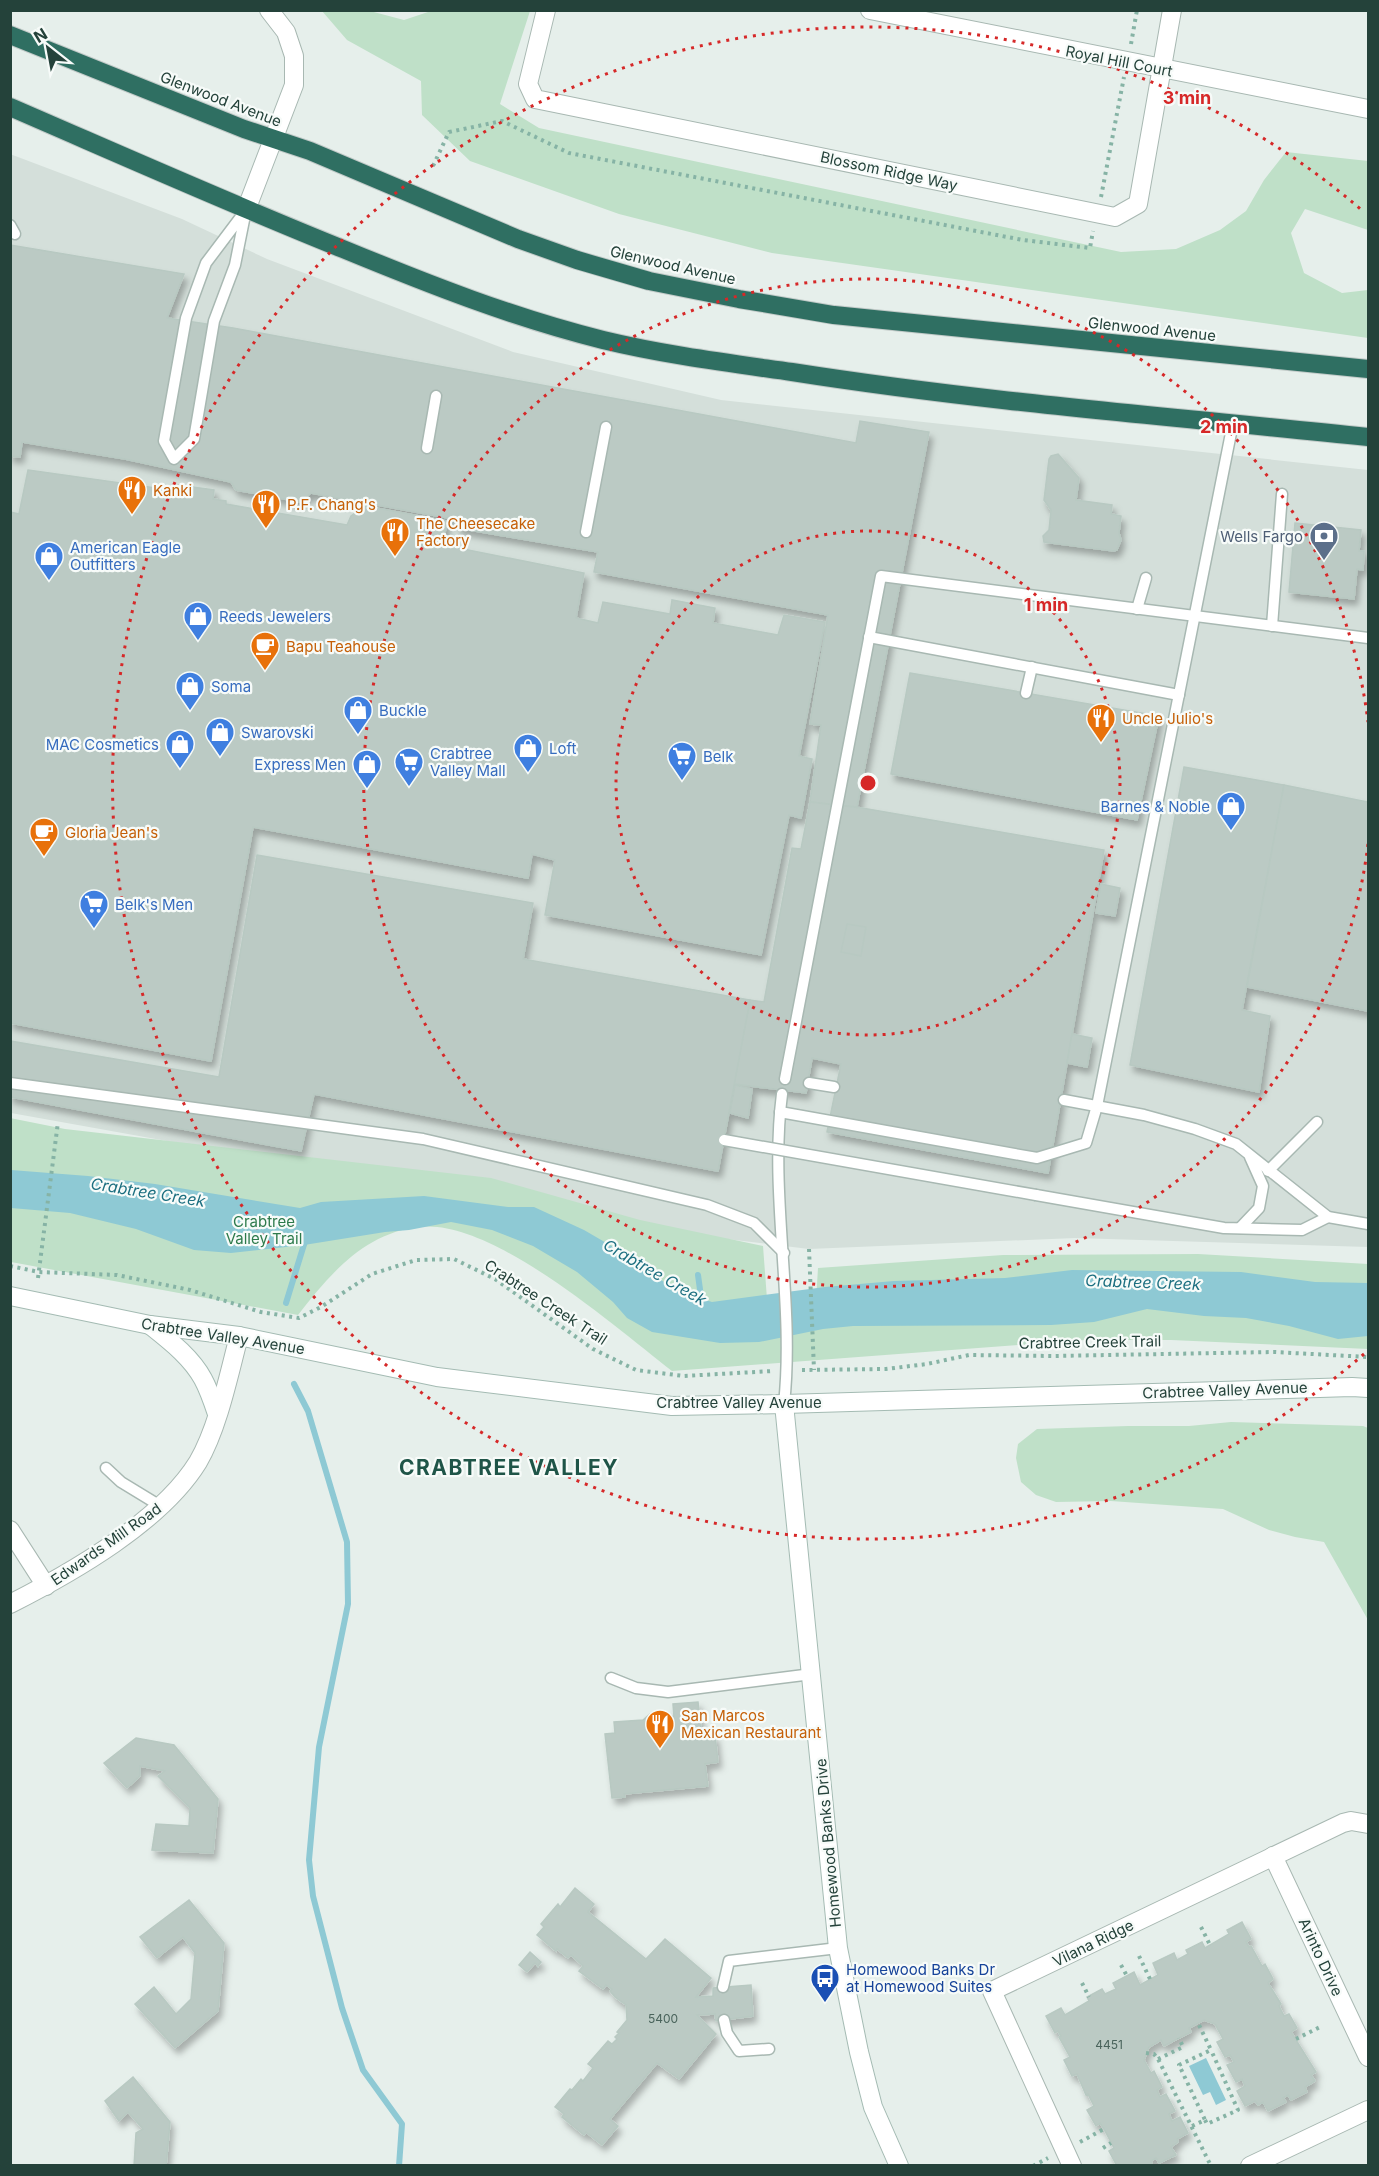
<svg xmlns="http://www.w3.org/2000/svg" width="1379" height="2176" viewBox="0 0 1379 2176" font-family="Inter,sans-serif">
<defs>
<filter id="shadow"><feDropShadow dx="3.5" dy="6" stdDeviation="3" flood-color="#0004"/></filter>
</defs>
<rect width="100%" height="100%" fill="#e6efeb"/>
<polygon fill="#d4dfda" points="10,154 182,219 267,259 513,352 721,400 1368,470 1368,1247 1075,1238 809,1249 627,1227 290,1163 11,1113"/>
<g fill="#bfe0c8">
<polygon points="322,11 370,11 404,20 431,11 530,11 500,104 539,128 1121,252 1176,249 1220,230 1246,211 1264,180 1286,152 1368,161 1368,230 1305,209 1291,233 1304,273 1342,293 1368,290 1368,338 772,253 619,214 470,161 422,115 421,81 347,40"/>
<path d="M10,1118L65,1129L491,1178L640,1220L763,1246L767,1299L816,1301L818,1268L1003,1255L1198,1254L1368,1264V1349L1171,1340H1085L672,1371C615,1327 493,1219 420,1227C365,1232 329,1275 298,1315L11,1262Z"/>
<polygon points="1231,1422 1363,1426 1368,1428 1368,1620 1324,1542 1295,1537 1269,1530 1223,1509 1111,1501 1056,1502 1036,1495 1021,1482 1016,1458 1018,1444 1037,1429 1128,1426 1189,1426"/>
</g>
<g fill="#8ec9d4">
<polygon points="11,1170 88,1176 155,1184 300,1208 321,1202 424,1196 508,1207 534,1207 584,1230 639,1262 674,1290 712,1302 825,1287 894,1281 1005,1278 1072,1270 1241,1272 1315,1282 1368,1283 1368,1336 1338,1339 1289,1326 1246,1318 1204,1316 1147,1309 1094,1322 1051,1325 853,1326 823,1329 759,1342 720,1343 652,1332 627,1318 613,1302 577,1272 533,1246 492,1230 451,1222 409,1230 385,1232 304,1245 231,1253 194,1250 136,1229 70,1213 11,1208"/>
<polygon points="1206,2058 1226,2100 1216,2105 1210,2092 1203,2095 1189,2066"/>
</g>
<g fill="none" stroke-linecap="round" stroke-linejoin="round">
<g stroke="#8ec9d4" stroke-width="6">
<polyline points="698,1275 702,1304"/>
<polyline points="286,1303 306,1238"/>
<polyline points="294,1384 308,1411 347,1542 348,1604 319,1747 309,1860 313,1896 342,2008 363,2070 402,2124 399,2166"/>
</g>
</g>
<g fill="#bbcac4" stroke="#b8c9c2" stroke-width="1.5" filter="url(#shadow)">
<polygon points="10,245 184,274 167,318 233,328 856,443 860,421 929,432 857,807 810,802 821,725 810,724 828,615 594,572 598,552 457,528 459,520 311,493 300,502 236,490 231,482 125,459 22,442 20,457 10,456"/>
<polygon points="1058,454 1079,478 1076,500 1112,505 1111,514 1121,516 1119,533 1121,540 1117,550 1114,551 1044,542 1043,536 1049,530 1051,510 1044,500 1049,459 1051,456"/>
<polygon points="28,470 177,491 178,485 214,490 213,499 226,501 226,504 347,525 351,516 365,506 447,521 443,545 584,573 576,618 598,623 603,602 670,614 672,600 715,608 713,623 778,635 784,615 825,622 799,756 812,759 801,818 789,815 761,955 545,915 555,860 532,854 528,878 253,827 211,1061 10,1023 10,512 19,514"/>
<polygon points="1295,523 1361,530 1359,551 1364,551 1363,570 1357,569 1354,599 1289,592"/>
<polygon points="910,673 1159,716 1137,820 891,774"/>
<polygon points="1184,767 1284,785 1242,1010 1270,1016 1259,1092 1130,1065"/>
<polygon points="1284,785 1368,802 1368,1011 1247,987"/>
<polygon points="810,802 862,808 1104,850 1048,1173 827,1132 841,1064 812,1058 806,1093 734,1084 750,1000 764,1002 792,848 801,849"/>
<polygon points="257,855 533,903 523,959 750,1000 718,1171 314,1094 301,1151 10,1097 10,1041 219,1077"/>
<polygon points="1101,884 1120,888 1115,916 1096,913"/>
<polygon points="847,924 866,927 861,956 841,952"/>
<polygon points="1072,1034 1092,1038 1087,1067 1067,1063"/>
<polygon points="735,1085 752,1089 748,1118 730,1113"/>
<polygon points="698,1702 702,1736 715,1735 718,1762 705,1764 708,1786 624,1794 625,1797 612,1798 605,1734 615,1733 614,1722 643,1720 650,1714 663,1713 674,1717 673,1704"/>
<polygon points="136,1738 174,1745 218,1799 213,1853 152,1850 156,1824 189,1826 190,1808 158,1776 165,1771 140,1766 140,1776 127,1788 104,1763"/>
<polygon points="575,1888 594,1904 588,1912 646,1959 665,1939 711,1978 696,1997 713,1996 713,1988 751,1985 753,2016 716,2021 715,2014 697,2015 716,2034 679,2079 657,2063 610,2119 618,2126 602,2145 586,2132 584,2135 562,2117 564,2114 555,2107 570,2089 572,2090 581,2079 583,2081 593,2068 588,2064 608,2041 612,2044 617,2039 615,2037 619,2033 617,2032 627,2020 626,2005 615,1997 610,1991 612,1989 606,1985 603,1989 579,1971 583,1966 571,1955 568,1958 557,1949 556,1951 537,1935 544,1927 541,1924 558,1904 560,1907"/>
<polygon points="189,1900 224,1943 218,2011 175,2048 135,2004 154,1987 176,2014 191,1999 195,1953 183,1937 157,1958 140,1937"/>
<polygon points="1242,1922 1251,1939 1246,1942 1249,1947 1251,1946 1262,1966 1265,1964 1273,1979 1268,1983 1281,2004 1279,2006 1284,2016 1289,2014 1297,2028 1291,2032 1316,2072 1311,2075 1315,2081 1305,2087 1307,2092 1291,2100 1288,2095 1283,2098 1286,2102 1268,2111 1263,2102 1258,2105 1255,2101 1245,2106 1237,2091 1245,2086 1242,2079 1236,2082 1227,2065 1234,2062 1230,2055 1225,2057 1217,2042 1223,2039 1215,2024 1204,2020 1189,2028 1191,2032 1164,2046 1161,2040 1149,2047 1144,2060 1151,2073 1154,2071 1162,2087 1157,2090 1160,2097 1166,2094 1175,2111 1169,2114 1172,2121 1180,2117 1188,2133 1177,2139 1178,2142 1171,2147 1176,2155 1159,2163 1156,2158 1151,2161 1153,2166 1117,2166 1109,2151 1114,2148 1104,2129 1100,2123 1096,2126 1087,2110 1094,2106 1088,2094 1086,2095 1077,2074 1072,2076 1064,2060 1070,2057 1059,2037 1061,2036 1058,2031 1055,2033 1046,2016 1061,2008 1065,2015 1089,2001 1087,1997 1102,1989 1105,1994 1116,1989 1113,1983 1134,1972 1140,1985 1158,1975 1153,1963 1174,1953 1177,1960 1188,1954 1186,1950 1202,1942 1205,1948 1229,1934 1227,1930"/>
<polygon points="530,1952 541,1962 538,1966 535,1963 527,1972 519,1965"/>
<polygon points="133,2077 170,2122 166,2166 134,2166 136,2133 143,2129 128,2112 119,2121 105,2101"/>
</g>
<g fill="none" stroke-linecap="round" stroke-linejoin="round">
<g stroke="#a8b8b2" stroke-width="13">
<g id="lane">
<polygon points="246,210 235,265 214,321 194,439 174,459 164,441 186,318 206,263"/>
<polyline points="10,225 15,234"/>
<polyline points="427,448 436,396"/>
<polyline points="586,532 606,427"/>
<polyline points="1137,609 1146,578"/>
<polyline points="1272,626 1282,494"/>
<polyline points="869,637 1179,695"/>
<polyline points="1026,693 1032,667"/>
<polyline points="785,1079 881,576 1368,638"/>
<polyline points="10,1083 423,1139 707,1205 754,1223 784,1253"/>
<polyline points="809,1083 834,1087"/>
<path d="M782,1094C769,1195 795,1303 784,1404"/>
<polyline points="1064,1100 1144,1115 1195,1129 1236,1144 1328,1217 1368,1224"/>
<polyline points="780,1112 1037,1158 1086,1143 1097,1106 1233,423"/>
<polyline points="1268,1171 1317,1122"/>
<polyline points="1036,1195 1224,1228 1302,1230 1328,1217"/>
<polyline points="1240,1228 1259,1208 1263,1186 1250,1157"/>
<polyline points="106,1468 121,1482 162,1507"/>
<polyline points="611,1678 636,1688 668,1692 812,1674"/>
<polyline points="723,1987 729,1961 838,1948"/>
<polyline points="724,2020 727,2033 739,2051 769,2049"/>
</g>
</g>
<g stroke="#a8b8b2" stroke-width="20">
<g id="street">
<polyline points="546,10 528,84 535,99 1115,217 1138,204 1172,10"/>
<polyline points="870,10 1368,109"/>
<polyline points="246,210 294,85 294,56 286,32 269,10"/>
<polyline points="10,1530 46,1586"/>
<path d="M10,1604C73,1572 161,1522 198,1462C218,1428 229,1374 239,1336"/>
<polyline points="1273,1856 1368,2057"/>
<polyline points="1072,2166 992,1991 1343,1823 1351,1821 1368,1824"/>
<polyline points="1250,2166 1368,2110"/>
</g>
</g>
<g stroke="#a4bbb3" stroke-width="20">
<g id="secondary">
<polyline points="10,1296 150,1325 239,1336 437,1377 672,1406 784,1404 1352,1387 1368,1388"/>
<path d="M150,1325C170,1341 191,1357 203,1379C209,1390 213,1402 217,1414"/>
<polyline points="784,1404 838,1948 859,2052 873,2107 899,2166"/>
</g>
</g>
<g stroke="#c2cac8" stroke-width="20">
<g id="highway">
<polyline points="10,35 244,129 310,151 518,239 577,260 649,281 739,299 834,315 1368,369"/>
<path d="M10,107C121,155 231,204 343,249C428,284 514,318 603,340C665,355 729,363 792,372C983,402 1176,417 1368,437"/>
</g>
</g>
<g stroke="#86b3a5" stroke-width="4" stroke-dasharray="3 4.5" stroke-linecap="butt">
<polyline points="1131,44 1137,10"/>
<polyline points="433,166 449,132 502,121 569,153 1023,240 1090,248 1093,231"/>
<polyline points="1101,197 1124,77"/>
<polyline points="809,1249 814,1370"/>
<polyline points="10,1266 39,1272 117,1275 190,1290 261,1312 299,1318 321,1307 372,1274 416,1260 454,1259 495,1279 593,1349 636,1370 684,1376 773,1371"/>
<polyline points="38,1278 58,1122"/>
<polyline points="802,1370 886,1369 927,1364 969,1355 1053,1356 1274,1352 1368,1357"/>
<polyline points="1201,1927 1210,1945"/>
<polyline points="1139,1956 1150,1979"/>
<polyline points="1121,1965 1127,1976"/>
<polyline points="1082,1983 1089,1997"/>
<polyline points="1296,2039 1320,2027"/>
<polyline points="1146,2053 1154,2054 1158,2059 1211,2166"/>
<polyline points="1158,2059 1183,2047 1179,2038"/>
<polyline points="1205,2120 1207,2124 1238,2110 1211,2050"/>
<polyline points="1192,2126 1205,2120 1179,2065 1211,2050 1198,2023"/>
<polyline points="1080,2142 1104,2129"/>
<polyline points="1103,2148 1111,2143"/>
<polyline points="1033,2166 1048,2158"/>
</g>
<use href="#lane" stroke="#fff" stroke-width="10"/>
<use href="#street" stroke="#fff" stroke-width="18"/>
<use href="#secondary" stroke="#fff" stroke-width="18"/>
<use href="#highway" stroke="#2f6f62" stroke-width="18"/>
<g stroke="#a8b8b2" stroke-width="13" stroke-linecap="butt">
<polyline id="lane-bridge" points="724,1140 1036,1195"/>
</g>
<use href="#lane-bridge" stroke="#fff" stroke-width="10"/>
</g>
<g fill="none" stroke="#d62828" stroke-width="3" stroke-dasharray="3 6">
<circle cx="868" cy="783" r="252"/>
<path d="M1368 844A504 504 0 1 1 1368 722"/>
<path d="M1364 1354A756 756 0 1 1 1364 212"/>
</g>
<defs>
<g id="restaurant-pin" transform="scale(1.5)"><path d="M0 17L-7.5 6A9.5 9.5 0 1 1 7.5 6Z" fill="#e8710a" stroke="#f7fbf9"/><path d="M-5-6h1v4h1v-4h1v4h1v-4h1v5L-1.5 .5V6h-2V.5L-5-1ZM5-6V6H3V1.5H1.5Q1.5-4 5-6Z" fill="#fff"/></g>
<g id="bank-pin" transform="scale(1.5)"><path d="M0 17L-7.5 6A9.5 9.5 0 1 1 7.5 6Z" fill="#5c6f8a" stroke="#f7fbf9"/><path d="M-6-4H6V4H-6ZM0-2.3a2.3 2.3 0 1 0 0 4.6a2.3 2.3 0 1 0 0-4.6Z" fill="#fff"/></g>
<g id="shop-pin" transform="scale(1.5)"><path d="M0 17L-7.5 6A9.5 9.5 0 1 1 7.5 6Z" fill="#3f7fe0" stroke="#f7fbf9"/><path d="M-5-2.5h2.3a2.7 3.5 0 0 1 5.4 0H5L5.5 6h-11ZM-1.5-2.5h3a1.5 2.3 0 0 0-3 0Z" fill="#fff"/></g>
<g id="cafe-pin" transform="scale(1.5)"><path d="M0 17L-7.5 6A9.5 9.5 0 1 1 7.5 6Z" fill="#e8710a" stroke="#f7fbf9"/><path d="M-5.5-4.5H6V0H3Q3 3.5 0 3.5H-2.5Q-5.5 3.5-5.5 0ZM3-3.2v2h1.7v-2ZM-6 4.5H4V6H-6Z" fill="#fff"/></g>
<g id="supermarket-pin" transform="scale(1.5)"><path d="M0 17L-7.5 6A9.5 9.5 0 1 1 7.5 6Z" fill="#3f7fe0" stroke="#f7fbf9"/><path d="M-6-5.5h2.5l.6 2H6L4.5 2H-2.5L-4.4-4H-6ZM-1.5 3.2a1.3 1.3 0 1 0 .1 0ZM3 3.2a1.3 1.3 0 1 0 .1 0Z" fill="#fff"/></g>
<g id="bus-pin" transform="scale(1.5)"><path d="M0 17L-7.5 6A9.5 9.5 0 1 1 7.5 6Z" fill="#1a4fb4" stroke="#f7fbf9"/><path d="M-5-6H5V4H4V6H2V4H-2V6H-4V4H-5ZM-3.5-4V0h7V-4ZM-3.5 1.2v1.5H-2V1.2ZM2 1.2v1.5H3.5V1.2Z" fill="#fff"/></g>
</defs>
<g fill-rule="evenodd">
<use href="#restaurant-pin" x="132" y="490"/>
<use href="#restaurant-pin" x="266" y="504"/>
<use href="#restaurant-pin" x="395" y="532"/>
<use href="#bank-pin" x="1324" y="536"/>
<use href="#shop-pin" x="49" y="556"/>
<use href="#shop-pin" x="198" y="616"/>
<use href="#cafe-pin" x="265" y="646"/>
<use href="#shop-pin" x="190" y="686"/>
<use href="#shop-pin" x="358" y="710"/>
<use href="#restaurant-pin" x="1101" y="718"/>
<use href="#shop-pin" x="220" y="732"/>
<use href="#shop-pin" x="180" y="744"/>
<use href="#shop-pin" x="528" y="748"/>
<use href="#supermarket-pin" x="682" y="756"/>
<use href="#supermarket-pin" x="409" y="762"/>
<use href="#shop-pin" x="367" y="764"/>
<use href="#shop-pin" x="1231" y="806"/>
<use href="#cafe-pin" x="44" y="832"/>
<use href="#supermarket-pin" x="94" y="904"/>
<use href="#restaurant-pin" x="660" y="1724"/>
<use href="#bus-pin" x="825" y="1978"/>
</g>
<g text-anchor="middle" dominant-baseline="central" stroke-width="4.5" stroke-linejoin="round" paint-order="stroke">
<g font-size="12" fill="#4a645c">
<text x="663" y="2018">5400</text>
<text x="1109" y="2044">4451</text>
</g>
<g font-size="15" fill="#24423a" stroke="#f7fbf9">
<text transform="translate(1119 61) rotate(11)">Royal Hill Court</text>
<text transform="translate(221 99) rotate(21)">Glenwood Avenue</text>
<text transform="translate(889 171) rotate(12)">Blossom Ridge Way</text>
<text transform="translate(673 265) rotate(13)">Glenwood Avenue</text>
<text transform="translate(1152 329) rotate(6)">Glenwood Avenue</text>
<text transform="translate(546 1302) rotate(33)">Crabtree Creek Trail</text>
<text transform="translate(223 1336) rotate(9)">Crabtree Valley Avenue</text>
<text transform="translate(1090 1342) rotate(-1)">Crabtree Creek Trail</text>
<text transform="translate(1225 1390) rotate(-2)">Crabtree Valley Avenue</text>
<text x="739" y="1402">Crabtree Valley Avenue</text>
<text transform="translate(106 1544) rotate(-35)">Edwards Mill Road</text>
<text transform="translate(828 1843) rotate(-95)">Homewood Banks Drive</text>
<text transform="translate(1093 1943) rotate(-26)">Vilana Ridge</text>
<text transform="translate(1321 1957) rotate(65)">Arinto Drive</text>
</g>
<g font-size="15" fill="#c56008" stroke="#f7fbf9" text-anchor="start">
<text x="153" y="490">Kanki</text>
<text x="287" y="504">P.F. Chang's</text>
<text x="416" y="523">The Cheesecake<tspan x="416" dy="17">Factory</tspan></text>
<text x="286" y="646">Bapu Teahouse</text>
<text x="1122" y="718">Uncle Julio's</text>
<text x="65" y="832">Gloria Jean's</text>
<text x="681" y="1715">San Marcos<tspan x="681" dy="17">Mexican Restaurant</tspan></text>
</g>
<g font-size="15" fill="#4e5e75" stroke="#f7fbf9" text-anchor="end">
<text x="1303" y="536">Wells Fargo</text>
</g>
<g font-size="15" fill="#366cbe" stroke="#f7fbf9" text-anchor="start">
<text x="70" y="547">American Eagle<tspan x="70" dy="17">Outfitters</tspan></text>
<text x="219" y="616">Reeds Jewelers</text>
<text x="211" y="686">Soma</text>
<text x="379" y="710">Buckle</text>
<text x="241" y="732">Swarovski</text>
<text x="159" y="744" text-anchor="end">MAC Cosmetics</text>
<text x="549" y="748">Loft</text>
<text x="430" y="753">Crabtree<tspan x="430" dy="17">Valley Mall</tspan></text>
<text x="703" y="756">Belk</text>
<text x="346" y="764" text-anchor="end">Express Men</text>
<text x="1210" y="806" text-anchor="end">Barnes &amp; Noble</text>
<text x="115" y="904">Belk's Men</text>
</g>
<g font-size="15" fill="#2d7a4b" stroke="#f7fbf9">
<text x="264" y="1221">Crabtree<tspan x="264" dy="17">Valley Trail</tspan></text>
</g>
<g font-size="15" fill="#164399" stroke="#f7fbf9" text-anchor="start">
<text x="846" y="1969">Homewood Banks Dr<tspan x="846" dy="17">at Homewood Suites</tspan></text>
</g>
<g font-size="16" font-style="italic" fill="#1c6f80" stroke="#f7fbf9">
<text transform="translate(148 1192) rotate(9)">Crabtree Creek</text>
<text transform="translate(655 1272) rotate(30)">Crabtree Creek</text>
<text transform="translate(1143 1282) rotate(2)">Crabtree Creek</text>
</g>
<g font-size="21" font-weight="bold" letter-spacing="1.5" fill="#1f5548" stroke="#f7fbf9">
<text x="509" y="1467">CRABTREE VALLEY</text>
</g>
</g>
<circle cx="868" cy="783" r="9" fill="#d62828" stroke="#f7fbf9" stroke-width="3"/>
<g font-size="18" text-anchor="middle" font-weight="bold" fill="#d62828" stroke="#f7fbf9" stroke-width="4.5" stroke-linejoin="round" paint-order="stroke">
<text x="1187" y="104">3 min</text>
<text x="1224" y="433">2 min</text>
<text x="1046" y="611">1 min</text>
</g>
<rect width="1379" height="2176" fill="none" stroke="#24423a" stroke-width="24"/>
<g transform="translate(48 48) rotate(329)" stroke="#f7fbf9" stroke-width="4.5" paint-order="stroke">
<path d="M0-4.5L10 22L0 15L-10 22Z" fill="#24423a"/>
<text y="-9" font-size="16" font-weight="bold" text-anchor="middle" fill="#24423a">N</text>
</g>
</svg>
